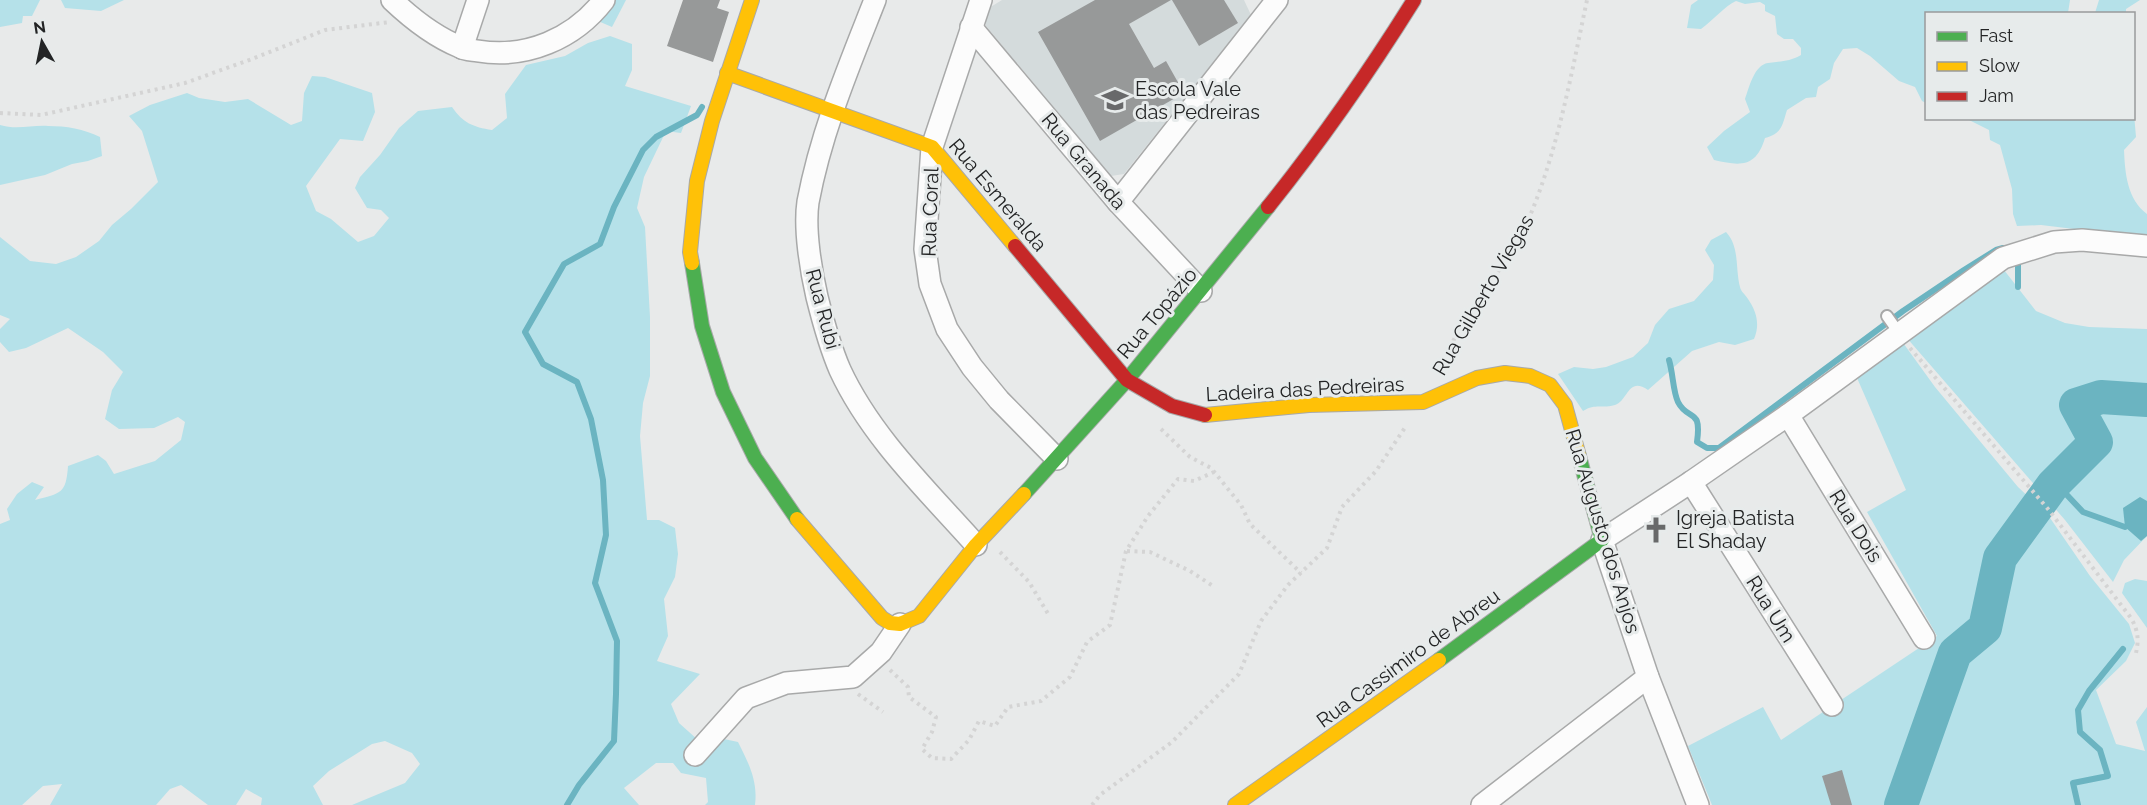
<svg xmlns="http://www.w3.org/2000/svg" width="2147" height="805" viewBox="0 0 2147 805" font-family="Raleway,sans-serif">
<rect width="100%" height="100%" fill="#e8eaea"/>
<polygon fill="#d4dbdc" points="1002,0 1244,0 1251,15 1124,174 1111,176 986,26 986,17 989,8"/>
<g fill="#b5e1e9">
<polygon points="0,0 40,0 32,16 23,16 22,23 0,27"/>
<polygon points="61,0 124,0 101,11 65,8"/>
<polygon points="615,0 626,0 612,27 598,21"/>
<path d="M1698,0H2070L2068,13L1926,14V103L1922,101L1915,87L1899,81L1870,56L1857,48L1843,49L1834,63L1830,79L1818,87L1816,97L1806,98L1787,110C1782,126 1782,133 1765,138C1756,168 1740,166 1714,160L1707,147L1724,131L1750,112L1745,99C1749,88 1754,65 1768,63C1780,61 1789,62 1801,55V48L1793,39H1784L1777,34L1775,16L1765,11V5L1760,2L1745,4L1736,1C1725,6 1712,21 1701,29L1687,28L1691,5Z"/>
<polygon points="2099,0 2140,0 2126,9 2126,13 2095,13"/>
<path d="M610,36L632,44V70L625,86L691,106L681,133L666,131L644,177L637,208L645,227L650,317V376L643,403L640,436L647,520H659L675,528L678,554L675,577L664,599L668,636L657,661L700,674L671,704L679,723L698,740L724,739L738,742C749,764 758,781 755,805H705L708,802L706,778L681,773L673,763H656L624,788L639,805H352L405,783L420,764L412,753L385,741L372,744L329,771L313,786L323,805H261L262,798L246,789L236,805H208L181,785L170,789L156,805H50L62,784L43,786L22,805H0V524L10,520L7,509L17,494L32,482L44,487L35,500C61,493 66,494 68,466L98,455L106,461L114,474L155,461L181,440L185,422L178,417L154,428L119,429L105,419L112,390L123,372L103,352L68,328L26,348L9,352L0,342V329L10,319L0,315V237L30,261L56,264L76,257L99,241L112,225L131,209L158,182L142,131L129,116L150,105L187,93L199,98L225,102L248,99L291,125L302,121L304,93L312,76L325,77L372,93L375,112L363,141L340,139L306,186L316,211L331,219L358,242L374,236L389,218L381,210L367,208L355,188L360,177L380,155L399,128L418,111L452,107C463,123 473,127 492,130L507,118L505,94L526,65L565,56L588,43Z"/>
<path d="M2134,114L2136,137L2124,150C2125,173 2127,199 2147,214V240L2074,229L2041,225L2017,226L2013,214L2012,189L2000,145L1990,140L1989,130L1967,119L2134,118Z"/>
<path d="M0,125C16,130 32,125 48,126C66,126 84,129 100,137L102,156L88,161L72,164L45,175L0,185Z"/>
<path d="M1726,232C1740,247 1735,268 1740,287C1741,292 1745,294 1748,299C1757,312 1760,325 1754,339L1735,345L1719,342L1692,351L1648,390C1628,376 1628,401 1615,405C1602,409 1596,403 1583,411L1558,374L1574,367L1593,369L1606,367L1633,357L1648,343L1655,325L1669,309L1694,301L1713,280L1714,265L1705,250L1711,240Z"/>
<polygon points="2004,270 2036,311 2065,323 2089,327 2147,329 2147,536 2124,560 2113,582 2065,520 1906,337"/>
<polygon points="1901,340 1935,387 2018,487 2048,515 2090,576 2129,624 2135,643 2126,661 2096,690 2116,744 2145,751 2136,722 2147,707 2147,805 1712,805 1688,746 1763,707 1781,740 1937,636 1867,512 1906,490 1854,371"/>
<polygon points="2135,579 2147,581 2147,645 2147,628 2122,593 2125,583"/>
</g>
<polygon fill="#6bb4c1" points="2140,497 2147,501 2147,536 2141,541 2125,527 2123,508"/>
<g fill="none" stroke-linecap="round" stroke-linejoin="round">
<g stroke="#6bb4c1" stroke-width="6">
<polyline points="2018,263 2018,287"/>
<path d="M1669,360C1673,373 1673,392 1678,402C1688,422 1702,406 1697,442L1707,448H1719L1903,311L1964,270L1996,250L2003,248"/>
<polyline points="2053,485 2066,494 2083,512 2125,527"/>
<polyline points="567,805 579,785 614,741 616,694 617,641 595,583 606,535 603,480 591,419 577,382 543,364 525,332 564,264 600,244 614,207 643,150 656,137 697,115 702,107"/>
<polyline points="2078,805 2073,783 2108,776 2100,750 2080,732 2078,710 2089,691 2123,649"/>
</g>
<polyline stroke="#6bb4c1" stroke-width="34" points="1901,805 1955,653 1985,628 2000,558 2053,485 2096,442 2076,405 2101,397 2147,400"/>
</g>
<g fill="#979999">
<polygon points="683,0 720,0 717,8 729,12 713,62 667,46"/>
<polygon points="1095,0 1171,0 1129,24 1154,68 1166,61 1184,93 1100,141 1038,32"/>
<polygon points="1172,0 1224,0 1238,23 1199,46"/>
<polygon points="1842,770 1852,805 1831,805 1822,776"/>
</g>
<g fill="none" stroke-linecap="round" stroke-linejoin="round">
<g stroke="#a8a9a9" stroke-width="14">
<polyline id="lane" points="1887,316 1899,333"/>
</g>
<g stroke="#a8a9a9" stroke-width="24">
<g id="street">
<path d="M392,0C412,19 433,36 460,47C465,50 472,50 478,51C526,59 574,39 604,0"/>
<path d="M875,0C849,66 821,132 808,202C804,229 811,271 817,297C823,321 830,347 840,370C871,437 928,491 976,545"/>
<polyline points="981,0 932,147 925,249 930,284 947,329 972,367 999,400 1057,459"/>
<polyline points="971,27 1118,202 1201,291"/>
<polyline points="462,48 478,0"/>
<polyline points="1118,202 1277,0"/>
<polyline points="1788,415 1924,638"/>
<polyline points="1691,482 1832,705"/>
<polyline points="695,755 746,698 786,683 853,677 881,652 900,624"/>
<polyline points="1482,805 1648,677"/>
<polyline points="1698,805 1648,677 1602,540 1691,482 1788,415 2003,258 2054,242 2082,240 2147,246"/>
</g>
</g>
<g stroke="#a8a9a9" stroke-width="16">
<g id="fast">
<polyline points="692,263 702,326 723,392 755,458 797,519"/>
<polyline points="1024,494 1127,380 1268,207"/>
<polyline points="1439,660 1602,540 1579,456"/>
</g>
</g>
<g stroke="#a8a9a9" stroke-width="16">
<g id="slow">
<polyline points="727,73 932,147 1015,246"/>
<polyline points="692,263 690,252 697,181 712,121 752,0"/>
<polyline points="1205,415 1309,405 1423,402 1477,378 1505,373 1530,376 1550,385 1565,405 1579,456"/>
<polyline points="797,519 882,618 890,623 900,624 919,616 976,545 1024,494"/>
<polyline points="1235,805 1439,660"/>
</g>
</g>
<g stroke="#a8a9a9" stroke-width="16">
<g id="jam">
<path d="M1268,207C1321,141 1369,72 1414,0"/>
<polyline points="1015,246 1127,380 1172,406 1205,415"/>
</g>
</g>
<g stroke="#d4d4d4" stroke-width="4" stroke-dasharray="3 4.5" stroke-linecap="butt">
<polyline points="0,113 41,115 185,83 252,59 325,30 390,22"/>
<path d="M1910,348L2048,509L2131,618C2139,632 2139,642 2135,657"/>
<path d="M1440,368C1451,343 1465,319 1480,297C1493,277 1510,258 1521,236C1556,162 1570,80 1587,0"/>
<polyline points="1161,429 1190,457 1211,468 1241,505 1250,524 1301,573"/>
<polyline points="1127,551 1150,552 1190,571 1213,586"/>
<polyline points="1000,552 1029,582 1050,617"/>
<polyline points="890,670 908,687 909,697 936,717 932,732 922,749 932,758 951,759 969,740 979,721 995,726 1008,707 1041,701 1070,677 1087,642 1110,625 1126,551 1148,516 1178,479 1194,481 1214,472"/>
<polyline points="858,694 883,712"/>
<polyline points="1092,805 1100,795 1172,742 1239,674 1261,621 1288,585 1327,548 1342,507 1376,471 1406,426"/>
</g>
<use href="#lane" stroke="#fcfcfc" stroke-width="10"/>
<use href="#street" stroke="#fcfcfc" stroke-width="21"/>
<use href="#fast" stroke="#4caf50" stroke-width="14"/>
<use href="#slow" stroke="#ffc107" stroke-width="14"/>
<use href="#jam" stroke="#c62828" stroke-width="14"/>
</g>
<defs>
<g id="school-bare" transform="scale(2.07)"><path d="M0-5L7-2L0 1L-7-2ZM-4 1L0 2.5L4 1V4Q0 6-4 4Z" fill="#68696a" stroke="#e7ebeb" stroke-width="2.5" paint-order="stroke"/></g>
<g id="church-bare" transform="scale(2.07)"><path d="M-1.2-6h2.4v3.5h3.3v2.4h-3.3V6h-2.4V-.1h-3.3v-2.4h3.3Z" fill="#68696a" stroke="#e7ebeb" stroke-width="2.5" paint-order="stroke"/></g>
</defs>
<g fill-rule="evenodd">
<use href="#school-bare" x="1115" y="100"/>
<use href="#church-bare" x="1656" y="530"/>
</g>
<g text-anchor="middle" dominant-baseline="central" stroke-width="6" stroke-linejoin="round" paint-order="stroke">
<g font-size="20" fill="#232425" stroke="#e7ebeb" text-anchor="start">
<text x="1135" y="89">Escola Vale<tspan x="1135" dy="23">das Pedreiras</tspan></text>
<text x="1676" y="518">Igreja Batista<tspan x="1676" dy="23">El Shaday</tspan></text>
</g>
<g font-size="20" fill="#232425" stroke="#e7ebeb">
<text transform="translate(1084 161) rotate(50)">Rua Granada</text>
<text transform="translate(998 195) rotate(50)">Rua Esmeralda</text>
<text transform="translate(930 212) rotate(-88)">Rua Coral</text>
<text transform="translate(1483 295) rotate(-60)">Rua Gilberto Viegas</text>
<text transform="translate(823 309) rotate(75)">Rua Rubi</text>
<text transform="translate(1157 313) rotate(-50)">Rua Topázio</text>
<text transform="translate(1305 389) rotate(-3)">Ladeira das Pedreiras</text>
<text transform="translate(1856 526) rotate(58)">Rua Dois</text>
<text transform="translate(1603 531) rotate(73)">Rua Augusto dos Anjos</text>
<text transform="translate(1771 609) rotate(58)">Rua Um</text>
<text transform="translate(1408 658) rotate(-36)">Rua Cassimiro de Abreu</text>
</g>
</g>
<rect x="1925" y="12" width="210" height="108" fill="#e7ebeb" stroke="#999b9c" stroke-width="1.5"/>
<rect x="1937" y="32" width="30" height="9" fill="#4caf50" stroke="#999b9c" stroke-width="1.5"/>
<text x="1979" y="42" font-size="18" fill="#232425">Fast</text>
<rect x="1937" y="62" width="30" height="9" fill="#ffc107" stroke="#999b9c" stroke-width="1.5"/>
<text x="1979" y="72" font-size="18" fill="#232425">Slow</text>
<rect x="1937" y="92" width="30" height="9" fill="#c62828" stroke="#999b9c" stroke-width="1.5"/>
<text x="1979" y="102" font-size="18" fill="#232425">Jam</text>
<g transform="translate(42 42) rotate(351)" stroke="#e7ebeb" stroke-width="4.5" paint-order="stroke">
<path d="M0-4.5L10 22L0 15L-10 22Z" fill="#232425"/>
<text y="-9" font-size="16" font-weight="bold" text-anchor="middle" fill="#232425">N</text>
</g>
</svg>
